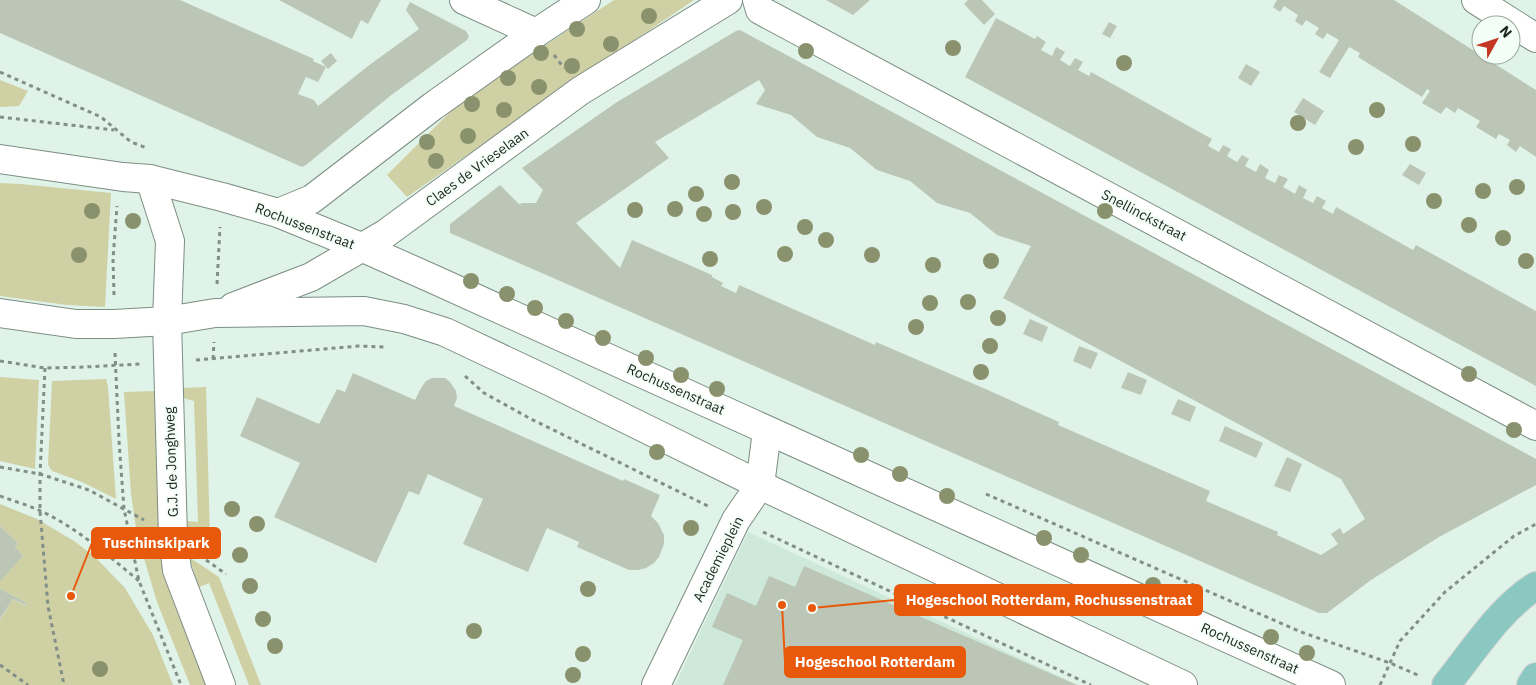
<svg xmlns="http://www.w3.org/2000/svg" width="1536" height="685" viewBox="0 0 1536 685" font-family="'IBM Plex Sans',sans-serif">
<rect width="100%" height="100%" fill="#e0f3e8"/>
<polygon fill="#cee8d9" points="748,532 1078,685 675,685"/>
<g fill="#cfd0a4">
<polygon points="614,0 694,0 537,106 407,197 387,175 451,111 520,62"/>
<polygon points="0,80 28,91 19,106 0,107"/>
<polygon points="0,183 21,184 111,193 105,307 67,305 0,296"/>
<polygon points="0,377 39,380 35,469 0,461"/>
<polygon points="106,379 108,387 116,499 82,482 52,471 48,465 52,381"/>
<polygon points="206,387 210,541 213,560 188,542 187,521 198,522 194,401 183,398 183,388"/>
<polygon points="155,391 161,543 208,685 190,685 157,602 137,535 131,494 124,392"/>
<polygon points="0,504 37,519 74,541 95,557 125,588 153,635 173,685 0,685 0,620 13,599 25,605 27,603 0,589 0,580 23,556 15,547 18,543 0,526"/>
<polygon points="189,557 219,577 261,685 249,685 209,583 199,587"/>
</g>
<g fill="#bcc6b6" fill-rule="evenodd">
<polygon points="0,0 180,0 314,59 313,61 326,67 318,82 306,77 298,94 314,100 318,106 368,66 419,29 406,10 410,2 466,31 469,36 467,40 390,96 306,165 302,167 0,33"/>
<polygon points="279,0 381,0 368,24 361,20 352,39"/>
<polygon points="826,0 870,0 853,15"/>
<polygon points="968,0 982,0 995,14 984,25 964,4"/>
<polygon points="1277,0 1394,0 1536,90 1536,157 1520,146 1516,152 1507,145 1510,140 1499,134 1496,139 1476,127 1480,121 1458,108 1455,113 1446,107 1441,114 1422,103 1430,91 1427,89 1422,97 1358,57 1360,53 1349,47 1330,78 1319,72 1339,40 1327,33 1323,39 1315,34 1319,28 1306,20 1302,26 1295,21 1298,15 1284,6 1280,12 1273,7"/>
<polygon points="996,18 1035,39 1037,36 1046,42 1041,50 1052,56 1056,47 1065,52 1060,60 1070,66 1075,58 1083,62 1078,70 1089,76 1091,72 1212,139 1208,146 1219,152 1223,145 1231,149 1227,156 1237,162 1242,155 1249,159 1245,166 1256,172 1260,164 1269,170 1265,178 1275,183 1279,175 1288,179 1283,187 1295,194 1299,185 1307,190 1303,198 1313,203 1317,196 1326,201 1322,208 1333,214 1336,207 1413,250 1416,245 1536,311 1536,386 965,77"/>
<polygon points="1109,22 1117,26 1110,38 1102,34"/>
<path d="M740,30L1536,459V485L1439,537L1371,580L1327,613H1319L450,233V224L500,185L519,204L523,203H536L543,190L522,168L617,102L736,31ZM759,80L765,90L756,104L791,115L817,137L850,148L877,170L910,181L937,203L970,213L997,235L1031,246L1003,298L1341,479L1365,519L1343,534L1340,528L1331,534L1338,544L1321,555L1277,535L1278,532L1206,501L1210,491L1058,425L1059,422L981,387L876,342L875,345L739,285L736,293L721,286L723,283L712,277V275L632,240L620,268L576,223L669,158L655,142Z"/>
<polygon points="331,53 337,61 328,69 321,61"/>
<polygon points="1246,64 1260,72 1251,86 1238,78"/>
<polygon points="1303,98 1324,111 1315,125 1294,112"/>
<polygon points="1410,164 1426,173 1419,185 1402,175"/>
<polygon points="1030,319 1048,327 1042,342 1023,334"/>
<polygon points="1079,346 1098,353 1091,369 1073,361"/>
<polygon points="1128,372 1147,380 1141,395 1121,388"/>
<polygon points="353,373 415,400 421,388 426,381 432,378 445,378 450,382 456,391 457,398 454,406 623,481 624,479 660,495 651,516 658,523 664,535 664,544 659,557 654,563 646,568 638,570 629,570 577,547 579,542 547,528 528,572 463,544 483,499 428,474 419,495 409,491 376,563 274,517 300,463 240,436 257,397 319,424 337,389 345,392"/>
<polygon points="1178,399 1196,407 1190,422 1171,414"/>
<polygon points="1225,426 1263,443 1256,458 1219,441"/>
<polygon points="1287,457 1302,464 1290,492 1274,486"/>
<polygon points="0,526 18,543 15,547 23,556 0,581"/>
<polygon points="804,566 1077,685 723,685 743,640 712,627 727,593 756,606 769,576 795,587"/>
<polygon points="0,589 27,603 26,605 13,599 0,619"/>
</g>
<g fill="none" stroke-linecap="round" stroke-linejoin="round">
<g stroke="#7d8e84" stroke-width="30">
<g id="minor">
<polyline points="464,0 536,33"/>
<polyline points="757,0 760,10 1536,426"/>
<polyline points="1476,0 1536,38"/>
<polyline points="0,159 123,177 150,179 222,197 278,213 361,247 433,279 1331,685"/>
<polyline points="150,179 170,241 167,321 173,537 177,570 221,685"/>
<polyline points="278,213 312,199 433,106 536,33 586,0"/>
<polyline points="233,307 311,277 385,234 580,91 728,0"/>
<polyline points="0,313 76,324 114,324 167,321 215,313 364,311 404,319 445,332 551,382 760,485 1183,685"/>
<polyline points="656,685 736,520 760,485 767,431"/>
</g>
</g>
<g stroke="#d2d3d2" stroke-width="30">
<g id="major">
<path d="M1446,685C1472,653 1500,608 1536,586"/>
<polyline points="1531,685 1536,677"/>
</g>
</g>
<g stroke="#828f88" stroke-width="3" stroke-dasharray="4 4" stroke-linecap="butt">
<polyline points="554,55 564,68"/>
<polyline points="0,72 101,117 131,142 147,148"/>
<polyline points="0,117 114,130"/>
<polyline points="217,284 220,227"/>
<polyline points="114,295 113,259 117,206"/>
<polyline points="115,353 119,441 124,509 139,581 181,685"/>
<polyline points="213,359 214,342"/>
<polyline points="196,360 359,346 384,347"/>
<polyline points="0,361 45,368 85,367 140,364"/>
<polyline points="45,368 40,474 40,511 48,606 64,685"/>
<polyline points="465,376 484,393 531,419 710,507"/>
<polyline points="0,467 40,474 89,490 144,520"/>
<polyline points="986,494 1301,632 1390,663 1420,676"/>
<path d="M0,496C13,501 28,505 41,511C77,528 109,556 139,581"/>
<polyline points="763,532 1091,685"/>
<polyline points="206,560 226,574"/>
<polyline points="0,665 28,685"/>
<polyline points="1380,685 1400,641 1445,592 1514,536 1536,524"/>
</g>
<use href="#minor" stroke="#fff" stroke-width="28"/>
<use href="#major" stroke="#8cc8c2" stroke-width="28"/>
</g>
<g fill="#8a926d">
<circle cx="649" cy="16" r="8"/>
<circle cx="577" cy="29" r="8"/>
<circle cx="611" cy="44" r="8"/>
<circle cx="953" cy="48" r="8"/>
<circle cx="806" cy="51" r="8"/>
<circle cx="541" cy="53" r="8"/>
<circle cx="1124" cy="63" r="8"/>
<circle cx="572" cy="66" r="8"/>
<circle cx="508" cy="78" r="8"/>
<circle cx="539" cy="87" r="8"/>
<circle cx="472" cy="104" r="8"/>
<circle cx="504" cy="110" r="8"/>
<circle cx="1377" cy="110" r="8"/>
<circle cx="1298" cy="123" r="8"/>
<circle cx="468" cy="136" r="8"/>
<circle cx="427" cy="142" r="8"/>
<circle cx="1413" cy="144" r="8"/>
<circle cx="1356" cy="147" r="8"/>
<circle cx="436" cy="161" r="8"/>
<circle cx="732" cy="182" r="8"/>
<circle cx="1517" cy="187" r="8"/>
<circle cx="1483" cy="191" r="8"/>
<circle cx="696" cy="194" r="8"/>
<circle cx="1434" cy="201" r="8"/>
<circle cx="764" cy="207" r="8"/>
<circle cx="675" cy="209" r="8"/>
<circle cx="635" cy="210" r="8"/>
<circle cx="92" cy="211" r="8"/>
<circle cx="1105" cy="211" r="8"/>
<circle cx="733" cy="212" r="8"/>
<circle cx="704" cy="214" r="8"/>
<circle cx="133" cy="221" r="8"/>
<circle cx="1469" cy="225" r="8"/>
<circle cx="805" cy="227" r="8"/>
<circle cx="1503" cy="238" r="8"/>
<circle cx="826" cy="240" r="8"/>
<circle cx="785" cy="254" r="8"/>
<circle cx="79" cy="255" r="8"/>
<circle cx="872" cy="255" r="8"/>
<circle cx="710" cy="259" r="8"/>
<circle cx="991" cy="261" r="8"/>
<circle cx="1526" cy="261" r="8"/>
<circle cx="933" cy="265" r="8"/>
<circle cx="471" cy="281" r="8"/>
<circle cx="507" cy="294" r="8"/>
<circle cx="968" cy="302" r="8"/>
<circle cx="930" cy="303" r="8"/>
<circle cx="535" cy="308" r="8"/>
<circle cx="998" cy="318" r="8"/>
<circle cx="566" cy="321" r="8"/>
<circle cx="916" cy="327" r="8"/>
<circle cx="603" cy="338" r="8"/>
<circle cx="990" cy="346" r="8"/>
<circle cx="646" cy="358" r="8"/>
<circle cx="981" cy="372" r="8"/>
<circle cx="1469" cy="374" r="8"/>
<circle cx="681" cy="375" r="8"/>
<circle cx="717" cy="389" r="8"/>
<circle cx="1514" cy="430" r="8"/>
<circle cx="657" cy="452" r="8"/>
<circle cx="861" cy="455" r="8"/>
<circle cx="900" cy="474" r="8"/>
<circle cx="947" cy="496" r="8"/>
<circle cx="232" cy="509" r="8"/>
<circle cx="257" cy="524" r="8"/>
<circle cx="691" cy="528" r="8"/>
<circle cx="1044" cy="538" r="8"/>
<circle cx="240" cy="555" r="8"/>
<circle cx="1081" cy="555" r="8"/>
<circle cx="1153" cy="585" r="8"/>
<circle cx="250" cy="586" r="8"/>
<circle cx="588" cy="589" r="8"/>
<circle cx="263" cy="619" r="8"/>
<circle cx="474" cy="631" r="8"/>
<circle cx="1271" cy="637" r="8"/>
<circle cx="275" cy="646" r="8"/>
<circle cx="1307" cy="653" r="8"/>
<circle cx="583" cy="654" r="8"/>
<circle cx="100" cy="669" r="8"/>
<circle cx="573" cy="675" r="8"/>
</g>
<g text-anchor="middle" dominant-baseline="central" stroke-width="4" stroke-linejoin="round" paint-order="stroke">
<g font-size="14" fill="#1d2420" stroke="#f3fef7">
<text transform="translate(477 167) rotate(-36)">Claes de Vrieselaan</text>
<text transform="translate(1144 215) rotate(28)">Snellinckstraat</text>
<text transform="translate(305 226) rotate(21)">Rochussenstraat</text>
<text transform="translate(676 389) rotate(24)">Rochussenstraat</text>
<text transform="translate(171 462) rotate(-92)">G.J. de Jonghweg</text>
<text transform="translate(718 559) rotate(-63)">Academieplein</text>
<text transform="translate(1250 648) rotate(24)">Rochussenstraat</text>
</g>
</g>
<path fill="none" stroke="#e8590c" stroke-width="2" d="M71 596L92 543M812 608L895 600M782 605L785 662"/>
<g fill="#e8590c" stroke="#f3fef7" stroke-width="2">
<circle cx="71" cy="596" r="5"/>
<circle cx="812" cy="608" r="5"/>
<circle cx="782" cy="605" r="5"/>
</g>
<g fill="#e8590c" stroke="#e8590c" stroke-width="2">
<rect x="92" y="528" width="128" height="30" rx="5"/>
<rect x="895" y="585" width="307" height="30" rx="5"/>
<rect x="785" y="647" width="180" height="30" rx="5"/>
</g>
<g font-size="15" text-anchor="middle" font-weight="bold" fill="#fff">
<text x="156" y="548">Tuschinskipark</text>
<text x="1049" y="605">Hogeschool Rotterdam, Rochussenstraat</text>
<text x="875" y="667">Hogeschool Rotterdam</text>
</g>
<g transform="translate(1496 40) rotate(50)"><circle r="24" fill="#f3fef7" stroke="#9da7a1"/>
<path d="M0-4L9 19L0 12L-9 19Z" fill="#c33724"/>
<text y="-8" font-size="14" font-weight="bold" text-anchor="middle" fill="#1d2420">N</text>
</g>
</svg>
